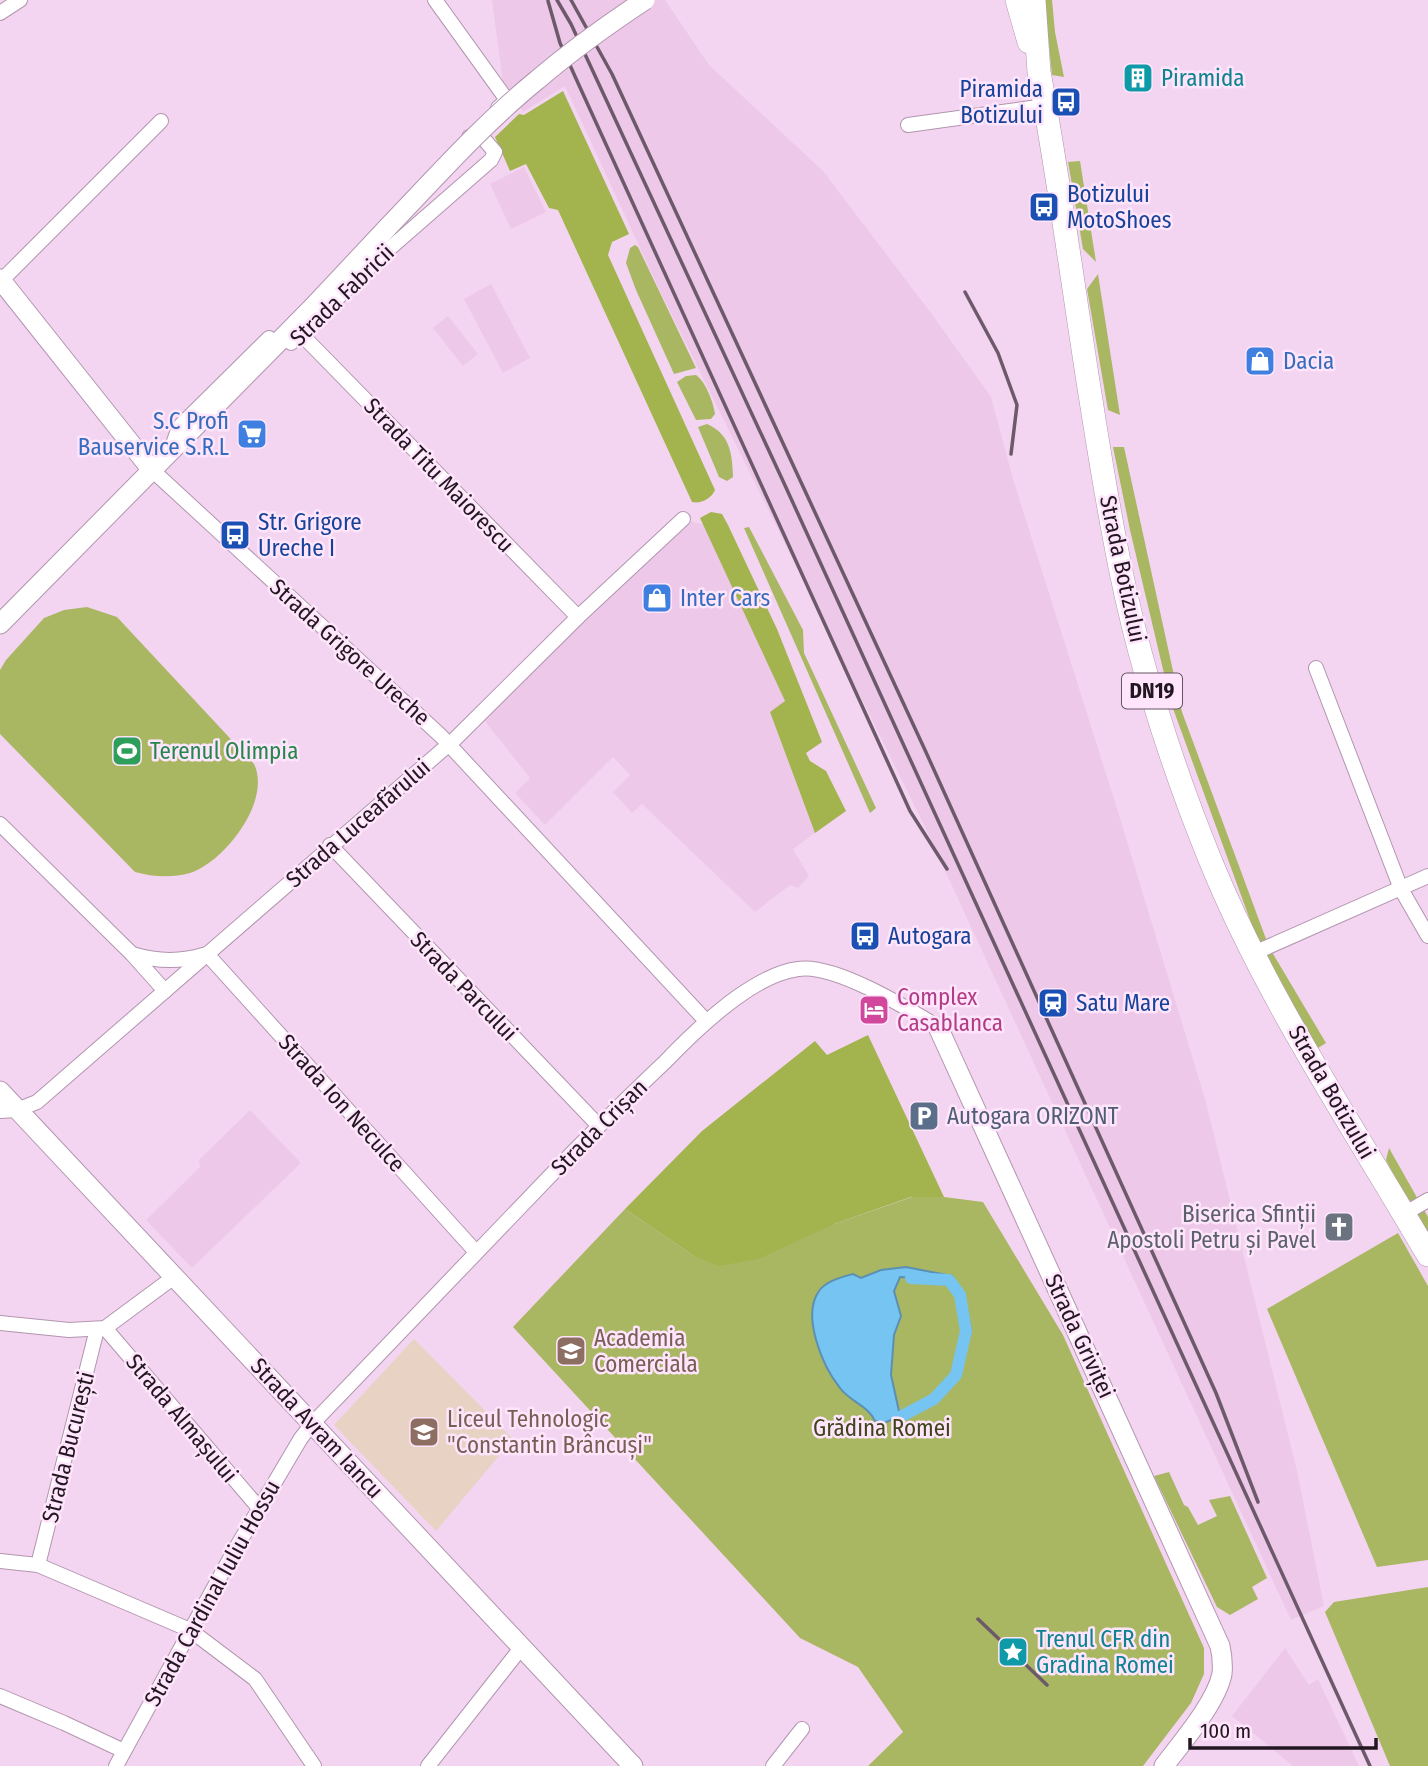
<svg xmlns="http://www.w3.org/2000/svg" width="1428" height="1766" viewBox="0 0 1428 1766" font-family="'Fira Sans Condensed',sans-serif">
<rect width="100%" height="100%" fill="#f4d5f1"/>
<g fill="#edc8e8">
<polygon points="492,0 665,0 709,65 823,171 934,317 991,397 1013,479 1120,818 1205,1099 1297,1471 1324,1606 1291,1620 924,825 660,291 565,86 523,112 503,83"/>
<polygon points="524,167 546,212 511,229 490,184"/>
<polygon points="491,284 530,358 503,373 464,299"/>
<polygon points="448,316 478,354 463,366 433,328"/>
<polygon points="683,519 705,525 785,701 770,712 815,833 793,849 809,876 798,888 790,885 755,912 642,804 632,813 613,792 630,775 613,757 545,825 515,793 530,778 480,715"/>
<polygon points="250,1110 301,1163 192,1268 146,1220 200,1167 199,1160"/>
<polygon points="1285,1648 1309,1685 1318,1679 1359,1766 1293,1766 1232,1716"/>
</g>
<polygon fill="#e7d2c4" points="414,1339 513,1439 436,1531 334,1425"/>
<g fill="#a9b763">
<polygon points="1044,0 1052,0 1055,32 1064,77 1052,75"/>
<polygon points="1080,161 1096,262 1083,249 1068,162"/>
<polygon points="635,245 638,247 696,368 674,374 636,290 626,263 630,248"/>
<polygon points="1098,274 1120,415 1108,410 1087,289"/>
<path d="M696,375C706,382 713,402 715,414L711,419L696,420L677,382L686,376Z"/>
<path d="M707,424C730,434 732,453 733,477L727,481L719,477L698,427Z"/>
<polygon points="1113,447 1124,447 1182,712 1269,947 1326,1043 1318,1048 1261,950 1171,703 1130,530"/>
<polygon points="749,527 803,630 804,653 876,808 870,813 744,528"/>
<path d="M87,607L117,617L254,764C272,801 224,862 190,873C172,878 153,877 135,872L0,734V670L6,660L44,618L64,610Z"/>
<polygon points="1389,1148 1428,1217 1428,1241 1386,1160"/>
<polygon points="912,1197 944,1197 983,1202 1063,1335 1204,1648 1204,1674 1191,1703 1143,1766 868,1766 903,1732 858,1667 800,1638 513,1327 625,1209 694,1256 834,1224"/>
<polygon points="1398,1233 1428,1286 1428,1560 1377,1567 1267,1309"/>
<polygon points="1169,1472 1184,1505 1188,1507 1198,1525 1217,1516 1209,1500 1230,1496 1267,1578 1252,1587 1258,1599 1230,1615 1217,1607 1154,1476"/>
<polygon points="1428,1587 1428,1766 1390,1766 1325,1612 1334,1602"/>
</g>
<g fill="#a3b34e">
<path d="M563,91L629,234L612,242L608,255L715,490C711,499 701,504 692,502L558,210L549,208L526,164L510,171L495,137L519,114L524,115Z"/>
<polygon points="711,512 722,514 728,525 777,629 822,742 806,753 810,761 826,771 846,811 815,833 770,712 785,701 700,518"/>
<polygon points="868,1035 944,1197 911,1197 834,1224 758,1259 719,1266 694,1256 625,1209 702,1131 815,1041 827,1055"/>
</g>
<path fill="#75c4f2" stroke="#5c90b3" stroke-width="2" fill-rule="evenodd" d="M906,1267L952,1276L964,1294L971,1330L958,1377L934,1402L884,1423L875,1421C869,1406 849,1401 840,1388C823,1367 801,1316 819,1291C826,1281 842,1277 853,1274L861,1278L881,1270ZM900,1277L949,1280L960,1295L966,1331L956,1375L934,1399L900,1416L891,1375L894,1335L901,1316L894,1291Z"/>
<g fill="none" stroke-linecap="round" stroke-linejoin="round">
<polyline stroke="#75c4f2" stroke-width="12" points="900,1417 934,1399 956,1375 966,1331 960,1295 949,1280 911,1278"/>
<g stroke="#b295af" stroke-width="16">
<g id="street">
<polyline points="435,0 507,100 498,108"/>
<polyline points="0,13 20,0"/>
<polyline points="908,125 1045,106"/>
<polyline points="0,282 161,121"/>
<polyline points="300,333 578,617"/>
<polyline points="291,343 381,256 491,160 495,152 483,138 469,137"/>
<polyline points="172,447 179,427 269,338"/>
<polyline points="151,469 441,736 706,1021"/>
<polyline points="1316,668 1401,889 1428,936"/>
<polyline points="0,824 132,954 165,991"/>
<polyline points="330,845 599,1126"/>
<polyline points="1254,953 1428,876"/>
<path d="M132,954C159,962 181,962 207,954L476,1252"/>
<polyline points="0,1111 17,1110 37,1102 455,739 578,617 683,519"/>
<polyline points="1404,1214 1428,1200"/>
<polyline points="0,1323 69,1330 105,1328 174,1277"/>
<polyline points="105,1328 259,1508"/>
<polyline points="0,1561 38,1565 190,1630 255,1679 314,1766"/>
<polyline points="38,1565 97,1329"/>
<polyline points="0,1696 64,1723 124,1751"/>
<path d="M116,1766L233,1553L301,1438L313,1423C400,1333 487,1241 574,1151C604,1121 634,1091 665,1062C687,1039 710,1017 736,998C754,985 776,972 798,969C834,963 907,1008 938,1027"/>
<polyline points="428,1766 521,1648"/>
<polyline points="773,1766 802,1729"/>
</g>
</g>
<g stroke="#b295af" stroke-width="21">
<g id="secondary">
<polyline points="0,279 151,469"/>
<polyline points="0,624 313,307 388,227"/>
<path d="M938,1027L1220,1646C1222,1655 1223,1664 1222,1674C1216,1703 1182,1742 1164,1766"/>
<polyline points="0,1091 633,1766"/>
</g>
</g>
<g stroke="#b295af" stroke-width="24">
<g id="primary">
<polyline points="1017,0 1029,42"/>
<path d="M1034,0L1039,72C1068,228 1085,385 1115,541C1135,650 1169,759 1211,862C1268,1001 1353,1126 1428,1255"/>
</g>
</g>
<use href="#street" stroke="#fff" stroke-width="14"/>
<use href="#secondary" stroke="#fff" stroke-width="19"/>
<use href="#primary" stroke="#fff" stroke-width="23"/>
<g stroke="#6c5a6b" stroke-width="3.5">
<polyline points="557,0 571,24 783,481 1370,1766"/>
<polyline points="571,0 612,74 925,750 1216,1393 1258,1502"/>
<polyline points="548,1 560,43 578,83 910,811 947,869"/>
<polyline points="965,292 998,353 1017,405 1011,454"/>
<polyline points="978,1619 1047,1685"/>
</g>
<g stroke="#b295af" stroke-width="21" stroke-linecap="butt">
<path id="secondary-bridge" d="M388,227C436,177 483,124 537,80C571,51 607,25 645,0"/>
</g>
<use href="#secondary-bridge" stroke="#fff" stroke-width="19"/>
</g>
<defs>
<g id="building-square" transform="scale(1.575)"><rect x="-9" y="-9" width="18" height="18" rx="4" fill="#0f9aa8" stroke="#fee5fb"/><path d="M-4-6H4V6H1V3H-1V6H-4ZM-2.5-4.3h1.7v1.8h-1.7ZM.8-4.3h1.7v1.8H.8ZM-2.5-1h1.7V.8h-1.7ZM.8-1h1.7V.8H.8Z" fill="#fff"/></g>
<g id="bus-square" transform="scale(1.575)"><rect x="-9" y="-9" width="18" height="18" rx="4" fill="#1a4fb4" stroke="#fee5fb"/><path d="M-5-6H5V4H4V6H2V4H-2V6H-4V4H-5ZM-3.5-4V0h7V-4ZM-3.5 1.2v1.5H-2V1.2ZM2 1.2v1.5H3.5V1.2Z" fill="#fff"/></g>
<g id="shop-square" transform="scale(1.575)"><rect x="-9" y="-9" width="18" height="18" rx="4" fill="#3f7fe0" stroke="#fee5fb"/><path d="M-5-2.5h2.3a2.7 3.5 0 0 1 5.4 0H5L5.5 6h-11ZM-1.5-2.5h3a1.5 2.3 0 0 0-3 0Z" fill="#fff"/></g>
<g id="supermarket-square" transform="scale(1.575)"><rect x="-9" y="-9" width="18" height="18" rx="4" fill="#3f7fe0" stroke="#fee5fb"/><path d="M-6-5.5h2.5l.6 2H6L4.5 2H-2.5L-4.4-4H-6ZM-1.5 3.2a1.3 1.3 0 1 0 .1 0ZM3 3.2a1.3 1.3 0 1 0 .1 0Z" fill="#fff"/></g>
<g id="stadium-square" transform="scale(1.575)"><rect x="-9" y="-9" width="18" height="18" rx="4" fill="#2e9e5b" stroke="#fee5fb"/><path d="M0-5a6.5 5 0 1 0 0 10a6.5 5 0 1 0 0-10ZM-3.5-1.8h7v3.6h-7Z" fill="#fff"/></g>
<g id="station-square" transform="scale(1.575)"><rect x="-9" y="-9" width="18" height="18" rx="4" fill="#1a4fb4" stroke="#fee5fb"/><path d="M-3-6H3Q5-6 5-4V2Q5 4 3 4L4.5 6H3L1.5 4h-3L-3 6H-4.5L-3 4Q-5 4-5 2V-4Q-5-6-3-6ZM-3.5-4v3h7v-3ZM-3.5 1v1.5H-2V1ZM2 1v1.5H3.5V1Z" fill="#fff"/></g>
<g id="hotel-square" transform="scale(1.575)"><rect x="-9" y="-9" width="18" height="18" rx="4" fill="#d1479c" stroke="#fee5fb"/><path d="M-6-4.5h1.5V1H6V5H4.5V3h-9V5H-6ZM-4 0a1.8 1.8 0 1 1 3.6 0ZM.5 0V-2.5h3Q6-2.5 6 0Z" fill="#fff"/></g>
<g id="parking-square" transform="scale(1.575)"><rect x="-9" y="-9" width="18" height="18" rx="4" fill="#5c6f8a" stroke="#fee5fb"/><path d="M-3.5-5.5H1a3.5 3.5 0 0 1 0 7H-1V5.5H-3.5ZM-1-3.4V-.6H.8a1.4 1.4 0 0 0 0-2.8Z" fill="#fff"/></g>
<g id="church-square" transform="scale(1.575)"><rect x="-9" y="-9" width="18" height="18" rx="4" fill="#6b7280" stroke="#fee5fb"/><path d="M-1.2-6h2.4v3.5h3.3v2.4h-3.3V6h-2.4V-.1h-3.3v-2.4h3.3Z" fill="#fff"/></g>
<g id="university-square" transform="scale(1.575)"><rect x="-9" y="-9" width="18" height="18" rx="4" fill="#8d6e63" stroke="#fee5fb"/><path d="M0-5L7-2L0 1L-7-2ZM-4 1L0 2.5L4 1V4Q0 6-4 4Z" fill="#fff"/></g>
<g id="school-square" transform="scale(1.575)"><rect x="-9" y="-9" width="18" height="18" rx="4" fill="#8d6e63" stroke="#fee5fb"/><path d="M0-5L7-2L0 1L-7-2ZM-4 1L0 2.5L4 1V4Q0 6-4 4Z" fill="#fff"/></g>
<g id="sight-square" transform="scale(1.575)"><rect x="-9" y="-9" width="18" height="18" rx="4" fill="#0f9aa8" stroke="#fee5fb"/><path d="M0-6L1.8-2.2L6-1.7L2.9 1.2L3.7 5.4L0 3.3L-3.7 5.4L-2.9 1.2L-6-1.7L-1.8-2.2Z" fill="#fff"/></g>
</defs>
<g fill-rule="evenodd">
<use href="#building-square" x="1138" y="78"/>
<use href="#bus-square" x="1066" y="102"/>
<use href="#bus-square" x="1044" y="207"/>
<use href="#shop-square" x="1260" y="361"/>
<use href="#supermarket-square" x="252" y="434"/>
<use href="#bus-square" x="235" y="535"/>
<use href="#shop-square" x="657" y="598"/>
<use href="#stadium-square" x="127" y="751"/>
<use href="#bus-square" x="865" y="936"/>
<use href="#station-square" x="1053" y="1003"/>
<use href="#hotel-square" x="874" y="1010"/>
<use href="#parking-square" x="924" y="1116"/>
<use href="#church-square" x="1339" y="1227"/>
<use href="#university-square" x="571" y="1351"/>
<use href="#school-square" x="424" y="1432"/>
<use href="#sight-square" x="1013" y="1652"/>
</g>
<g text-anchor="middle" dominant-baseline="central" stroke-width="5" stroke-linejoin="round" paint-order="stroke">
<rect fill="#fee5fb" stroke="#645562" stroke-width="2" x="1122" y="673.5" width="60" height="35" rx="5"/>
<g font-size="21" font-weight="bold" fill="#221721">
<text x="1152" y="691">DN19</text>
</g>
<g font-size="23" fill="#0d838f" stroke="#fee5fb" text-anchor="start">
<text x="1161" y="78">Piramida</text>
<text x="1036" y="1639">Trenul CFR din<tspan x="1036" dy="26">Gradina Romei</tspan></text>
</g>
<g font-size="23" fill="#164399" stroke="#fee5fb" text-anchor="start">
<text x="1043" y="89" text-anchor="end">Piramida<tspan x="1043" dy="26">Botizului</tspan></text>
<text x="1067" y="194">Botizului<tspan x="1067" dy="26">MotoShoes</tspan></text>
<text x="258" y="522">Str. Grigore<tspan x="258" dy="26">Ureche I</tspan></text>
<text x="888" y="936">Autogara</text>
<text x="1076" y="1003">Satu Mare</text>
</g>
<g font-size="23" fill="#221721" stroke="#fee5fb">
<text transform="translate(342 295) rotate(-44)">Strada Fabricii</text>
<text transform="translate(439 475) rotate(46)">Strada Titu Maiorescu</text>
<text transform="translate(1123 569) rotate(78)">Strada Botizului</text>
<text transform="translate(350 652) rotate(42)">Strada Grigore Ureche</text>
<text transform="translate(358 823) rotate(-41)">Strada Luceafărului</text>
<text transform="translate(464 986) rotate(46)">Strada Parcului</text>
<text transform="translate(1332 1092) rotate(60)">Strada Botizului</text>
<text transform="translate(342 1103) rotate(48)">Strada Ion Neculce</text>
<text transform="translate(599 1127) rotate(-45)">Strada Crișan</text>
<text transform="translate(1080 1336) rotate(65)">Strada Griviței</text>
<text transform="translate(182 1418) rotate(50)">Strada Almașului</text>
<text transform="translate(317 1428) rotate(47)">Strada Avram Iancu</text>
<text transform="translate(68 1447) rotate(-76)">Strada București</text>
<text transform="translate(212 1593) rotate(-61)">Strada Cardinal Iuliu Hossu</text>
</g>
<g font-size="23" fill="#366cbe" stroke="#fee5fb" text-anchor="start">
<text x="1283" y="361">Dacia</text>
<text x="229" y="421" text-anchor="end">S.C Profi<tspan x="229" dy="26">Bauservice S.R.L</tspan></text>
<text x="680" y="598">Inter Cars</text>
</g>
<g font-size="23" fill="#27864d" stroke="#fee5fb" text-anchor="start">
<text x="150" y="751">Terenul Olimpia</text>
</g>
<g font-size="23" fill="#b23c85" stroke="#fee5fb" text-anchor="start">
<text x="897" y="997">Complex<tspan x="897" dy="26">Casablanca</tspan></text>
</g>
<g font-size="23" fill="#4e5e75" stroke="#fee5fb" text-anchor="start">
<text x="947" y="1116">Autogara ORIZONT</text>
</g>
<g font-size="23" fill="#5b616d" stroke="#fee5fb" text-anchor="end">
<text x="1316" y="1214">Biserica Sfinții<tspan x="1316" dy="26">Apostoli Petru și Pavel</tspan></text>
</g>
<g font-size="23" fill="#785e54" stroke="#fee5fb" text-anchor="start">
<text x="594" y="1338">Academia<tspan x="594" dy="26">Comerciala</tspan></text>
<text x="447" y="1419">Liceul Tehnologic<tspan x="447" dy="26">"Constantin Brâncuși"</tspan></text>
</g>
<g font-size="23" fill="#3e451b" stroke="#fee5fb">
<text x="882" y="1428">Grădina Romei</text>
</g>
</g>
<path d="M1190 1738v10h186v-10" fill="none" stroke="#221721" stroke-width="3.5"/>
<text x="1200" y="1738" font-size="21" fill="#221721" stroke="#fee5fb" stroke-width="5" paint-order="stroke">100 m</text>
</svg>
